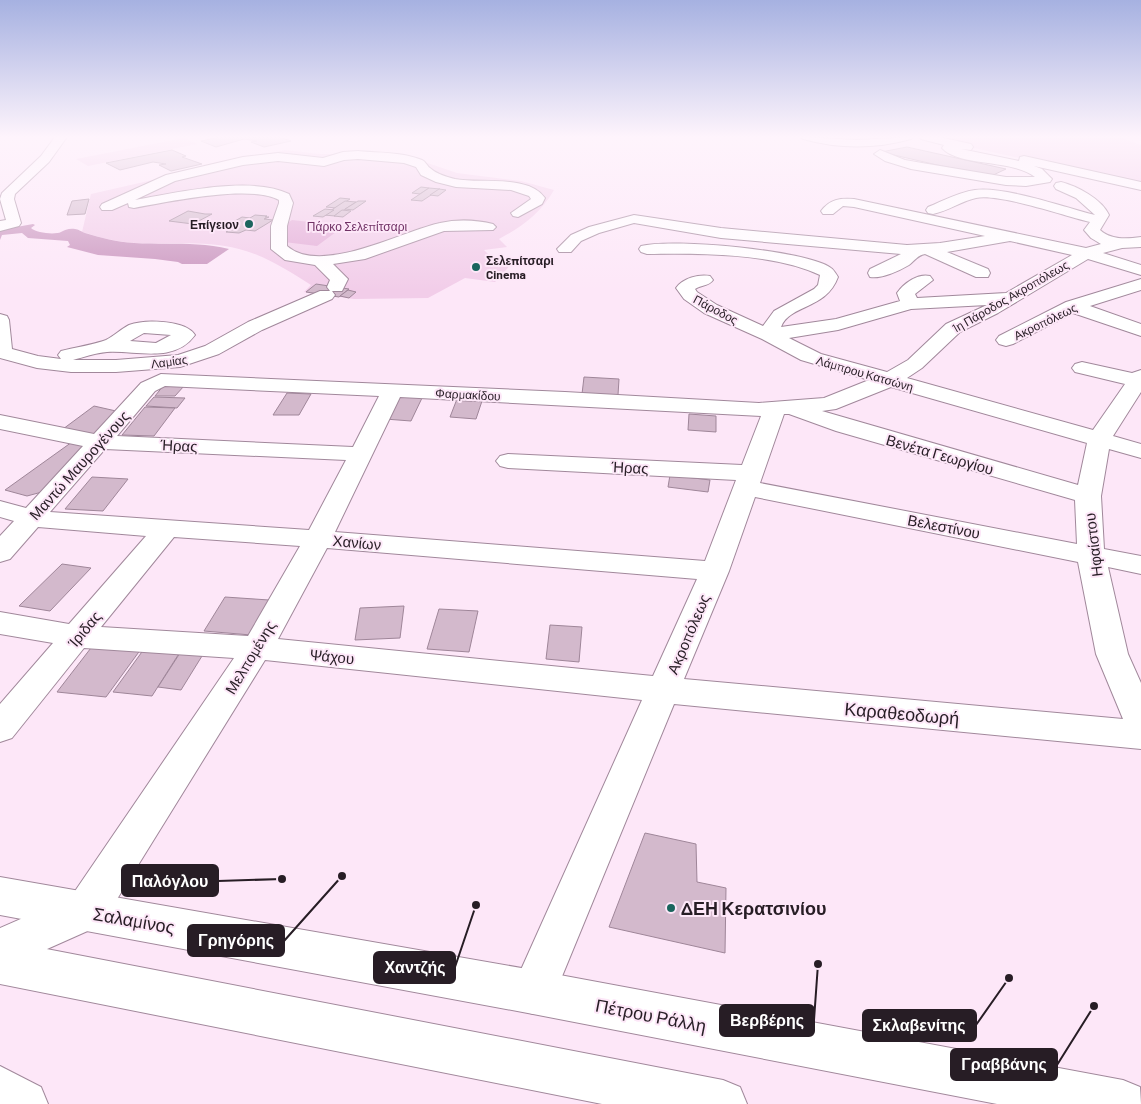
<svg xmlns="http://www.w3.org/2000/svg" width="1141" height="1104" viewBox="0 0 1141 1104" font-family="Barlow,sans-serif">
<rect width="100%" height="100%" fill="#fde7f8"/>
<g fill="#f2cde9">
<polygon points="925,137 1120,137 1141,145 1141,185"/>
<polygon points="184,138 197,144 88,166 76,159"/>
<path d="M285,150L319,154H381L407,156L457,173L521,181L554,190C540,214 523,226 499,239L507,247L484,250L488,254L485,257L514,261L495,282L465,278L428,298L354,299L304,292L311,285C289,271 264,255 239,249C204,240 170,245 135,243C116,242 99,237 82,232L91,194Z"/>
</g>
<path fill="#ca96bf" d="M33,224L35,225L31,228C36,233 55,235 61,232C65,230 69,228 75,229C78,229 82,232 85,233C101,238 117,242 134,243C167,245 197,241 229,249L207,264H182L178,262L155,259L98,255L67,247L70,245L68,241L28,238L22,233L2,235L0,240V230Z"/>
<polygon fill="#e3add7" points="292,220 344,226 317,246 284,242 286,224"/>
<g fill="#d3b9cc" stroke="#9f8699">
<polygon points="220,137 279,137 291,141 264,147 251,142 257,141 244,139 216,147 201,141"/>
<polygon points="907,147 1006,169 989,177 881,152"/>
<polygon points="172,150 186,156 182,157 202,164 171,171 159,165 166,164 153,162 120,170 106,163"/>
<polygon points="421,187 429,188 420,194 412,193"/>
<polygon points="429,188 440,189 422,201 411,200"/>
<polygon points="439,189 446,190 438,196 430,195"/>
<polygon points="340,198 350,199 336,208 326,207"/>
<polygon points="89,199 85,214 67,215 72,201"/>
<polygon points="345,201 356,202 335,216 324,215"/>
<polygon points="358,201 366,201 353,210 345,209"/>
<polygon points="325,209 334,210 323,217 313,216"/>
<polygon points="342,210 351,211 343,217 334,216"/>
<polygon points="188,211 205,214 212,214 193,224 169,221"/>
<polygon points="255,215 267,216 265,217 269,217 264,219 273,220 255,231 246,230 239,233 226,232 236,226 228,225 242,217 250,218"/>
<polygon points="316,284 349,289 339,297 306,292"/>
<polygon points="348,290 356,292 349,298 340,296"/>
<polygon points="584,377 619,379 618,395 582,394"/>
<polygon points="164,385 184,386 175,396 155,396"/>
<polygon points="287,393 311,394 299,415 273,415"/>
<polygon points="397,396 422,398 411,421 385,419"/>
<polygon points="154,397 185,398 177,408 146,406"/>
<polygon points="457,399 482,401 476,419 450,417"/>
<polygon points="94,406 116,411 97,435 63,429"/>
<polygon points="145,407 175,408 154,436 122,435"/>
<polygon points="689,414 716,416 716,432 688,430"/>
<polygon points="72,442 93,446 57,488 27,496 5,490"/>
<polygon points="670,475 710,480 708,492 668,487"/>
<polygon points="92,477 128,479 103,511 65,509"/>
<polygon points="62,564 91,568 50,611 19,606"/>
<polygon points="225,597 269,600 251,635 204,631"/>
<polygon points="404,606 400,638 355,640 360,608"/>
<polygon points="439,609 478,611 469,652 427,649"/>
<polygon points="550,625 582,627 579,662 546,659"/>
<polygon points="94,644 141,649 106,697 57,692"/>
<polygon points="144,649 180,652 152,696 113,692"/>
<polygon points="180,653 202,656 181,690 158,687"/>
<polygon points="645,833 696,844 697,882 726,888 725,953 609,927"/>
</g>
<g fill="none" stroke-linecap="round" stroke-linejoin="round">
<g stroke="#a1889b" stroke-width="2">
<g id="minor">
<polygon points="55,137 67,137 49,162 15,194 14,199 21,223 19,226 0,231 0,221 6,220 0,199 2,193 41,156"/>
<path d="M801,137L857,140L913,137L911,139C875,149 839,149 803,139Z"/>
<path d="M919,137H939L971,144L973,147L971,150L961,149L1019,161L1020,157L1024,156L1141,182V190L1034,166L1042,169L1052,179L1050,182L1026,186L1006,185L911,169L885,161L874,154L880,150L905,160L922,163L1006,177H1035C1013,159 959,167 942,148L944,145L921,139Z"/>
<path d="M358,151C379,153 403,152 422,160C426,162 427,166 430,168C436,174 447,177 455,179C480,184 528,174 545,198L542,204L518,217L513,216L511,213L531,199L529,196L511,190L456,187L436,182L421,175L416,167L404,163L358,159L344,160L324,166L278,161L243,165L175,181L135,200C175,193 252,175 289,194L293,203L287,226V246C321,276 402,231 440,223C457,219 477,220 493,224L496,227L493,230L444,231L365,259L333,264L348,279L342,291H332L335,295L332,299L262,330L219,354L180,367L116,372H71L37,368L0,358V314L7,316L9,320L12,349L38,356L61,359L58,355L61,351C73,348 96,344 106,340C114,336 121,329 129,325C145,319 186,320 195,335C174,364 136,350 107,352C95,353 84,357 73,360H116L178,355L205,346L248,322L320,291H330L327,287L330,280L315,265L285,260L271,249V226L279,203V200C250,184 167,202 134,208L129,207L128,203L112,210H102L100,207L102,204L166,175L243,157L278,153L323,158L343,152ZM144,333L171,335L156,343L130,341Z"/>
<path d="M1061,182C1077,186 1102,199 1109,215L1100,230C1111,240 1126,239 1141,237V247L1122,248L1103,253L1141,265V275L1088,259L998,313L960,332L922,368L907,378L1093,430L1125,384L1075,372L1072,368L1075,364L1082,362L1132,373L1141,370V392L1113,436L1141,444V458L1109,449L1101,496L1104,549L1141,556V574L1108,567L1128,654L1141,683V749L674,704L549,1008L533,1014L517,1008L511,992L642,700L265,660L101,925L0,970V928L71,897L234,658L84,648L12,738L0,742V704L53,643L0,634V612L69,624L146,536L38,527L10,559L0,562V536L14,521L0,517V501L26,508L83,446L0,429V415L94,434L141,383L161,374L565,392L759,403L824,398L869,380L801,360L762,339L704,313L684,299L676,288C683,278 699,274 710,276L713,280C709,286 701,285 695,289L697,292L717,305L763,326L774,311L814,289L818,285L820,275C774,253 698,253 647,254L641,252L639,249L641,246C672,238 806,250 831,268C834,270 836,274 838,277C826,310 790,304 781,327L836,319L900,301L897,293C904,283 918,273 930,276L933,280L915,294L917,298L1006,293L1072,255L1010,241L947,252L988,269L990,273L988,277H976L925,254C918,255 914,261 909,265C899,271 881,279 870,277L868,273L870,269L901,254L721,238L634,223L599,233L581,241L571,252H559L557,249L571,235L589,227L634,215L721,228L907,245L940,243L985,236L854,207L843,206L833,214H823L821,211C830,199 840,198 854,199L1086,248L1101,244L1091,238L1084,230L1090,222C1065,216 998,193 976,198C962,201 948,211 933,214L928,213L926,210L928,207C943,201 959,192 975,190C1004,186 1064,207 1095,215L1076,198L1056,189L1054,186L1056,183ZM987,305L946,324L908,360L887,372L821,354L789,338L838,330L911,309ZM165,386L379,396L353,447L117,436L155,391ZM891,387L1087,443L1078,485L822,411L836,409ZM400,397L761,416L742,465L508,454L500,456L496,461L500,466L508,468L736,480L705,561L335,532ZM784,414H789L836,431L1075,500L1077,544L760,483ZM105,449L346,460L309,530L50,512ZM755,497L1078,562L1096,654L1123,719L684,679L729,571ZM174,537L300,546L248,636L101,627ZM327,548L697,579L653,676L278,639Z"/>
<polygon points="1141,279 1141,290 1090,306 1141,324 1141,336 1073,313 1013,344 1006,346 999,344 996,340 999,336 1066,302"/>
<polygon points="0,1066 41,1087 48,1104 0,1104"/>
</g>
</g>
<g stroke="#a1889b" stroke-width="2">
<g id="major">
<polygon points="0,877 533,970 1123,1080 1140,1087 1141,1104 997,1104 533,1014 0,915"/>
<polygon points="0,940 723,1080 740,1087 747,1104 602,1104 0,984"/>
</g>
</g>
<use href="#minor" fill="#fff" fill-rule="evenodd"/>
<use href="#major" fill="#fff" fill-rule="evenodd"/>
</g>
<linearGradient id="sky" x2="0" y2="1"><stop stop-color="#a6b1e1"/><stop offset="0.47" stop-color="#fef4fc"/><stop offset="1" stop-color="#fef4fc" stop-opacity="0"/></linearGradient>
<rect width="1141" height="291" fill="url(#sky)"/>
<g fill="#1a655d" stroke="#fde7f8" stroke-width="2">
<circle cx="249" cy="224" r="5"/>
<circle cx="476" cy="267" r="5"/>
<circle cx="671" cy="908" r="5"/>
</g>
<g text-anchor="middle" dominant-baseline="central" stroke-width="4" stroke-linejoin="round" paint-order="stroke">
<g font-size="12" font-weight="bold" fill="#271d25" stroke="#fde7f8" text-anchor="end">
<text x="239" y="224">Επίγειον</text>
<text x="486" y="260" text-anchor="start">Σελεπίτσαρι<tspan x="486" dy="14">Cinema</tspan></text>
</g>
<g font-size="12" fill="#703165" stroke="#fde7f8">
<text x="357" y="226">Πάρκο Σελεπίτσαρι</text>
</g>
<g font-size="12" fill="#271d25" stroke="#fde7f8">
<text transform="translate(1010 296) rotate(-30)">1η Πάροδος Ακροπόλεως</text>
<text transform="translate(716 309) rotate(28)">Πάροδος</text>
<text transform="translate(1045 321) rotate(-26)">Ακροπόλεως</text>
<text transform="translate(169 361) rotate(-8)">Λαμίας</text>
<text transform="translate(865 373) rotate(16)">Λάμπρου Κατσώνη</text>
<text transform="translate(468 394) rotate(3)">Φαρμακίδου</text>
</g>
<g font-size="15" fill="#271d25" stroke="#fde7f8">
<text transform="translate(179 445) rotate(3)">Ήρας</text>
<text transform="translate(940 454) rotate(16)">Βενέτα Γεωργίου</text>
<text transform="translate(79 465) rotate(-48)">Μαντώ Μαυρογένους</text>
<text transform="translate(630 467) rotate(3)">Ήρας</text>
<text transform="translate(944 526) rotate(11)">Βελεστίνου</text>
<text transform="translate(357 542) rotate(5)">Χανίων</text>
<text transform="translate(1093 545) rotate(-97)">Ηφαίστου</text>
<text transform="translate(84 629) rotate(-50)">Ίριδας</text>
<text transform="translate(688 634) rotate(-67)">Ακροπόλεως</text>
<text transform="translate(332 656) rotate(6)">Ψάχου</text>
<text transform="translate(250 657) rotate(-59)">Μελπομένης</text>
</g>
<g font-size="18" fill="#271d25" stroke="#fde7f8">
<text transform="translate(902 713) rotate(5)">Καραθεοδωρή</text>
<text transform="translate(134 920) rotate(10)">Σαλαμίνος</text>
<text transform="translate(651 1015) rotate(11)">Πέτρου Ράλλη</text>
</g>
<g font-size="18" font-weight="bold" fill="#271d25" stroke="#fde7f8" text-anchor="start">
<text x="681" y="908">ΔΕΗ Κερατσινίου</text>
</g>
</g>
<path fill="none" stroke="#271d25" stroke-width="2" d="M282 879L218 881M342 876L284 941M476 905L455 967M818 964L814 1020M1009 978L976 1025M1094 1006L1057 1065"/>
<g fill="#271d25" stroke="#fde7f8" stroke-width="2">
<circle cx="282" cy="879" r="5"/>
<circle cx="342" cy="876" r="5"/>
<circle cx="476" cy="905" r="5"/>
<circle cx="818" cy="964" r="5"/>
<circle cx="1009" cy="978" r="5"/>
<circle cx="1094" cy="1006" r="5"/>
</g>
<g fill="#271d25" stroke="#271d25" stroke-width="2">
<rect x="122" y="865" width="96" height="31" rx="5"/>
<rect x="188" y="925" width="96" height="31" rx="5"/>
<rect x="374" y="952" width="81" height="31" rx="5"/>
<rect x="720" y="1005" width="94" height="31" rx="5"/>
<rect x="863" y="1010" width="113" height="31" rx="5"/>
<rect x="951" y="1049" width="106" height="31" rx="5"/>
</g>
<g font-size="16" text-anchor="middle" font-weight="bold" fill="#fff">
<text x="170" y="887">Παλόγλου</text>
<text x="236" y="946">Γρηγόρης</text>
<text x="415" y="973">Χαντζής</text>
<text x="767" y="1026">Βερβέρης</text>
<text x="919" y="1031">Σκλαβενίτης</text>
<text x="1004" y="1070">Γραββάνης</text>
</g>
</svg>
